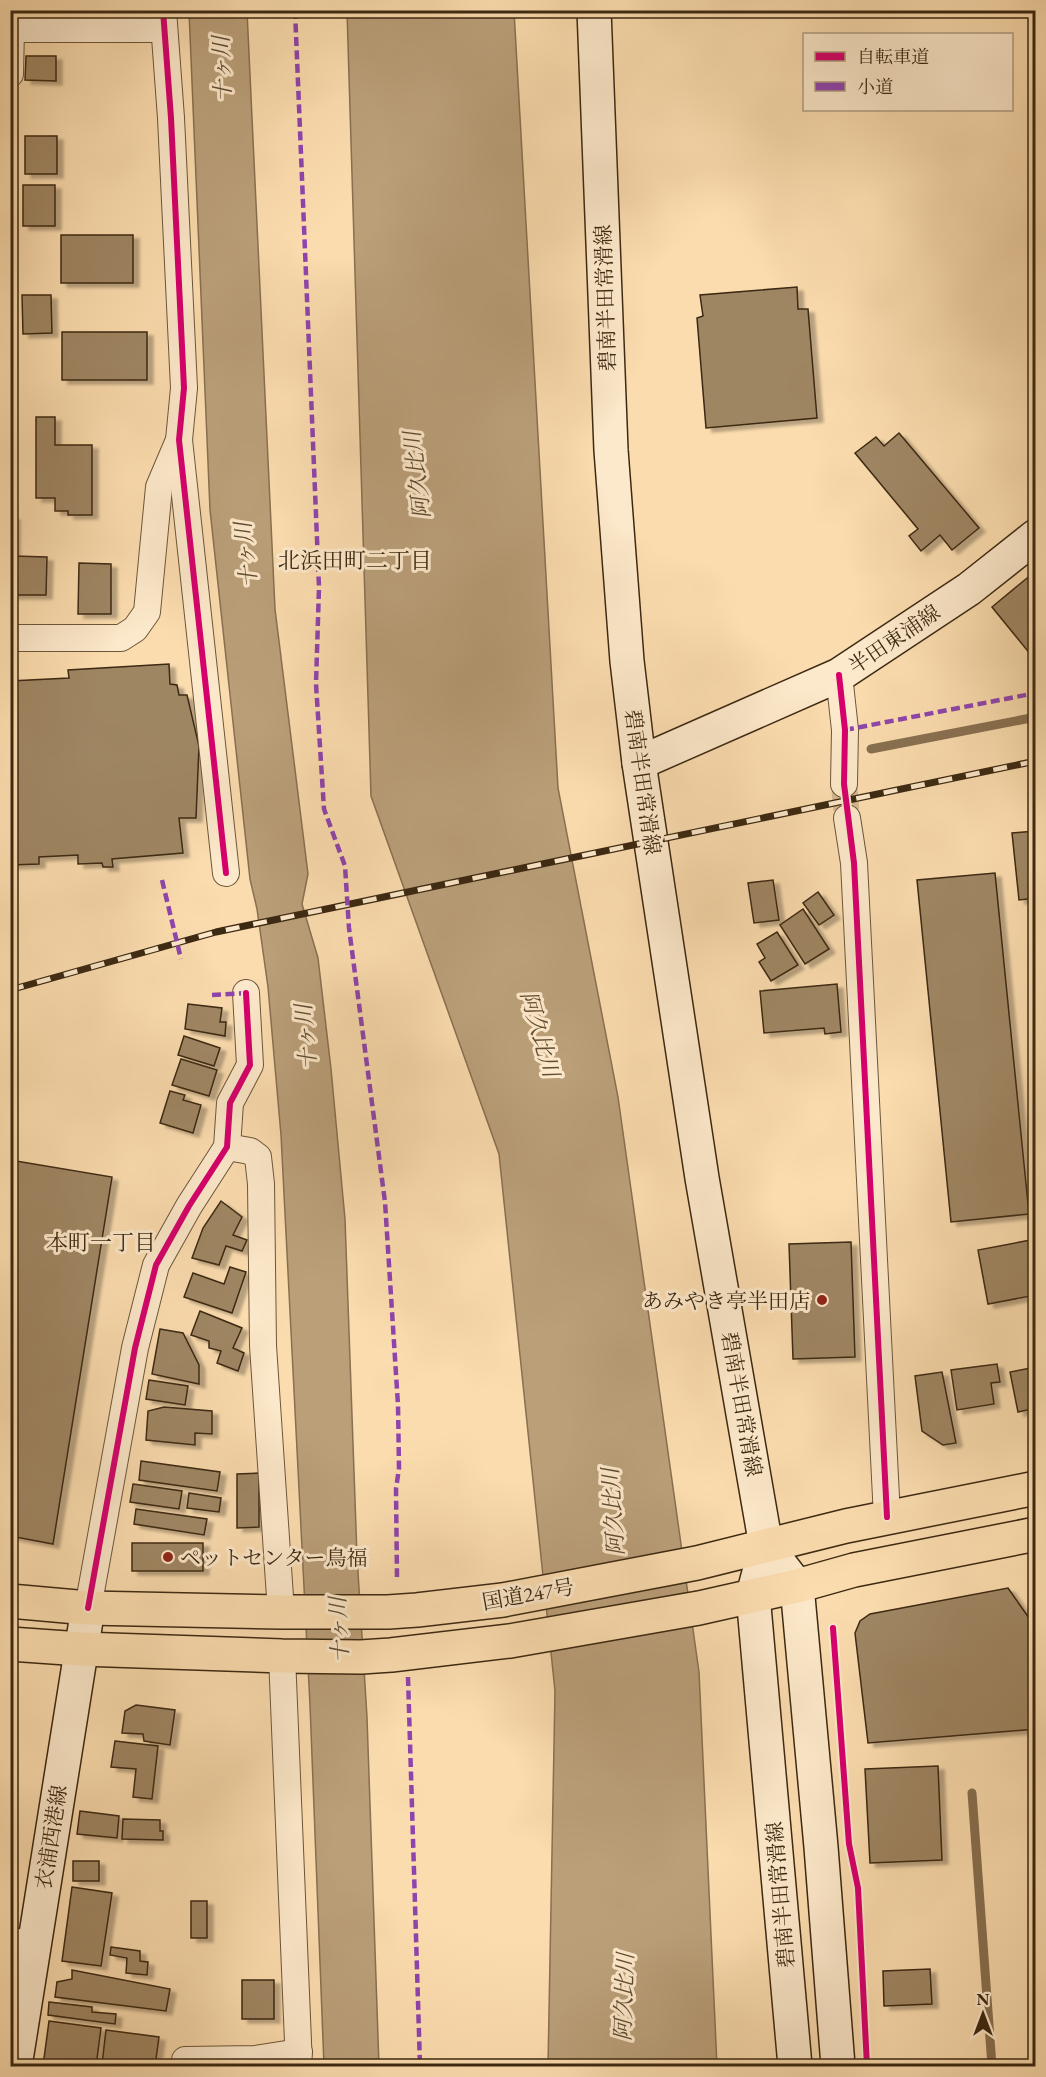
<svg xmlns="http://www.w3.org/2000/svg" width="1046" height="2077" viewBox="0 0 1046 2077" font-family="'EB Garamond','Noto Serif JP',serif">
<defs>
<filter id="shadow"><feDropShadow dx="6" dy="4" stdDeviation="1.5" flood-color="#0004"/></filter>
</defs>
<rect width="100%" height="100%" fill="#fbdcae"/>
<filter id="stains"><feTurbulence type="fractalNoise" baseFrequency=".00333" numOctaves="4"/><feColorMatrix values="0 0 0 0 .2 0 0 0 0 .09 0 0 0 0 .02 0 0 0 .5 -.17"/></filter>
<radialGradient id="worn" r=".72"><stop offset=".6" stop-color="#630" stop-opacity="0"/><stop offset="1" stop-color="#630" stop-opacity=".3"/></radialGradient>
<g fill="#ba9f79" stroke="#887050" stroke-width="1.5">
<polygon points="189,11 247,11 275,609 308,874 302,904 318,958 331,1069 345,1219 357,1556 367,1717 379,2066 324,2066 310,1705 281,1135 268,987 257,909 250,879 210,510"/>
<polygon points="347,11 514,11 558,788 618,1097 699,1672 717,2066 548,2066 555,1691 499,1154 371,796"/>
</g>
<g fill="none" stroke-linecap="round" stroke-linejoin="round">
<g stroke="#887050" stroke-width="9">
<polyline points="871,749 1036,717"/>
<polyline points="972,1793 992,2066"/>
</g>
</g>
<g fill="#9f8663" stroke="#3c2912" stroke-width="1.5" filter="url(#shadow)">
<rect x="44" y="10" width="42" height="4"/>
<polygon points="26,56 56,56 56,81 25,80"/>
<rect x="25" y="136" width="32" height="38"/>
<rect x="23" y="185" width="32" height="41"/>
<rect x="61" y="235" width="72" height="48"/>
<polygon points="797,287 798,309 808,309 817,418 706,428 697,318 703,316 700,295"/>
<polygon points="22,295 51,295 52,333 23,334"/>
<rect x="62" y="332" width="85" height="48"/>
<polygon points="36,417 55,417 55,445 92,445 92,515 68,515 68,511 55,511 55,498 36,498"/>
<polygon points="899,433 979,528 952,550 940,535 921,551 909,536 918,529 855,453 876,437 884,446"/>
<polygon points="10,516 14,516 14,556 47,557 46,595 10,595"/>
<polygon points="79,563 111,564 111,614 78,614"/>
<polygon points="1032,574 1036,578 1036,651 1031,655 992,607"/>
<polygon points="169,664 170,684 177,685 179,695 187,695 199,746 196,818 179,818 183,853 112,859 113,867 103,867 102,863 78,864 78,855 39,857 39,864 10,865 10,681 69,678 68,670"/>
<polygon points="1036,831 1036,898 1019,900 1012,833"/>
<polygon points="995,873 1029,1214 951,1222 917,880"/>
<polygon points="773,880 779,920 754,923 748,883"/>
<polygon points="818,892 834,915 819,925 803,903"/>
<polygon points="803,909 829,949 805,964 780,925"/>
<polygon points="777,932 798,965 771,981 759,962 765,958 757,944"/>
<polygon points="837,984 841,1032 825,1034 824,1028 764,1033 760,991"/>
<polygon points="188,1004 222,1008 220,1022 226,1022 225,1036 185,1029"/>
<polygon points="184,1036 220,1048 214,1066 178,1055"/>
<polygon points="181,1059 217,1070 209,1096 172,1085"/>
<polygon points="170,1091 185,1095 183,1100 201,1105 193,1133 160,1123"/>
<polygon points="10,1160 112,1177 53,1544 10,1536"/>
<polygon points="221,1201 242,1217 233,1235 247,1240 242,1251 226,1246 219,1265 192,1258 203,1228"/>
<polygon points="1036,1239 1036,1295 988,1304 978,1250"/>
<polygon points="851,1242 855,1357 793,1359 789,1244"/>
<polygon points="230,1267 246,1272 232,1313 184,1297 193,1273 224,1284"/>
<polygon points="200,1311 242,1328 233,1348 244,1353 238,1371 217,1363 221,1351 209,1348 209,1341 191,1335"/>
<polygon points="160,1329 183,1333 199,1365 199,1384 152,1374"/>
<polygon points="997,1364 1000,1382 991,1383 994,1404 957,1410 951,1370"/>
<polygon points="1036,1367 1036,1408 1018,1412 1010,1372"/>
<polygon points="942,1372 956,1443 943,1445 922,1431 915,1376"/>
<polygon points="149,1380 188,1386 185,1405 146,1399"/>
<polygon points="164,1407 212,1411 212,1434 195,1433 195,1445 146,1440 148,1411"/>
<polygon points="141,1461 220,1472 217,1491 139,1480"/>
<polygon points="259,1473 259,1527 237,1528 237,1474"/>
<polygon points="133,1484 182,1491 179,1509 130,1502"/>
<polygon points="189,1493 221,1498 219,1512 187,1508"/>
<polygon points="136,1509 207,1519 204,1535 134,1524"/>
<rect x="132" y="1543" width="71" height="28"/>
<polygon points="1008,1588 1036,1628 1036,1729 868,1743 855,1633 860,1621 870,1614"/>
<polygon points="136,1705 175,1710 170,1745 144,1741 143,1734 122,1733 125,1711"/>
<polygon points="115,1741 158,1746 152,1799 133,1797 136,1769 111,1767"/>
<polygon points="938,1766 942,1860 870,1863 865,1769"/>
<polygon points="80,1811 119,1816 117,1838 77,1834"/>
<polygon points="123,1819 160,1820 160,1831 163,1831 163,1840 122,1839"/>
<rect x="73" y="1861" width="26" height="20"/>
<polygon points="72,1887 112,1893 101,1966 62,1961"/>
<rect x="191" y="1901" width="16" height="37"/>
<polygon points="111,1947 140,1951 140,1961 148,1962 147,1975 126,1973 127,1958 110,1955"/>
<polygon points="930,1969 932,2004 884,2006 883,1971"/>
<polygon points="72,1970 170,1989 166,2011 55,1997 57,1982 72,1979"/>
<rect x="242" y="1980" width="32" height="39"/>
<polygon points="49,2002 92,2007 92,2012 116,2014 115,2024 48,2015"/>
<polygon points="49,2021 101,2028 96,2066 43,2066"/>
<polygon points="106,2030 159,2037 155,2066 121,2066 102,2064"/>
</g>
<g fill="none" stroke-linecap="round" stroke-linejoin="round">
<polyline stroke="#d5b88f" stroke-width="26" stroke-dasharray="26 13" stroke-linecap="butt" points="844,784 847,818"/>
<g stroke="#6c5639" stroke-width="28">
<g id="minor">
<polyline points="163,10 171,118 184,388 179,440 226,873"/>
<polyline points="10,29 164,29"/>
<polyline points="10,74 11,29"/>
<polyline points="10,638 121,638 135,629 147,612 159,487 179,440"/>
<polyline points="839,675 845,730 844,784"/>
<polyline points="847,818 854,863 887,1517"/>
<polyline points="227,1147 250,1151 258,1157 261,1184 263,1346 281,1612"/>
<polyline points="88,1608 135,1348 156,1265 189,1206 227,1147 230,1103 250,1065 246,993"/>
<polyline points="282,1656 299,2066"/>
<polyline points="10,1940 34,1946"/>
<polyline points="185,2066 185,2060 255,2059 299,2052"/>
</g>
</g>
<g stroke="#3c2912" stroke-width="36">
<g id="secondary">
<polyline points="594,10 611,450 627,661 639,763 702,1178 766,1546 753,1595 795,2066"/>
<polyline points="639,763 839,675 969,589 1036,536"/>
<polyline points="766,1546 797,1586 821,1847 838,2066"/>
<polyline points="15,2066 88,1608"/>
</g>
</g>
<g stroke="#3c2912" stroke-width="36">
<g id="trunk">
<polyline points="10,1601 88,1608 281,1612 388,1612 417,1610 503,1600 697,1563 846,1526 1036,1488"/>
<polyline points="10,1644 81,1649 282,1656 361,1657 391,1655 510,1641 699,1608 797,1586 854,1570 1036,1534"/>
</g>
</g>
<use href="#minor" stroke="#fce8ca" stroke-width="26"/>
<use href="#secondary" stroke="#fce8ca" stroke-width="33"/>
<use href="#trunk" stroke="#fbdcae" stroke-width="33"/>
<g stroke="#3c2912" stroke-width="7">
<polyline id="rail" points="10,990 216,932 1036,761"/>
</g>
<use href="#rail" stroke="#fce8ca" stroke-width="4.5" stroke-dasharray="14" stroke-linecap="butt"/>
<g stroke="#8e44ad" stroke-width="4.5" stroke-dasharray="9 4.5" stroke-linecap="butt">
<polyline points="295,10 319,587 316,684 324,809 345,866 349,928 385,1202 398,1405 399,1468 396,1489 397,1577"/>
<polyline points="845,730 1036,693"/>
<polyline points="162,880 181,959"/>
<polyline points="212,995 246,993"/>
<polyline points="408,1677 420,2066"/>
</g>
<g stroke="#fce8ca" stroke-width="10">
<g id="cycleway">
<polyline points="163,10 171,118 184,388 179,440 226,873"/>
<polyline points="839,675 845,730 844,784 854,863 887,1517"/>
<polyline points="88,1608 135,1348 156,1265 189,1206 227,1147 230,1103 250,1065 246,993"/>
<polyline points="833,1628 849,1844 858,1888 867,2066"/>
</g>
</g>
<use href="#cycleway" stroke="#d6006c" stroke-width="6"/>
</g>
<g fill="#8f2418" stroke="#fce8ca" stroke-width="2">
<circle cx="822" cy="1300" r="6"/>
<circle cx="168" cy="1557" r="6"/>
</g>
<g text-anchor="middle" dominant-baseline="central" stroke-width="6" stroke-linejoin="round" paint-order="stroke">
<g font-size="21" fill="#3c2912" stroke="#fce8ca">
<text transform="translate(605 298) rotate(-92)">碧南半田常滑線</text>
<text transform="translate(894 639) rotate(-34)">半田東浦線</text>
<text transform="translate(643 782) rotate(82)">碧南半田常滑線</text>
<text transform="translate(742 1404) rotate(80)">碧南半田常滑線</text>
<text transform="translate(528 1594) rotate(-10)">国道247号</text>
<text transform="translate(51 1837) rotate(-81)">衣浦西港線</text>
<text transform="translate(780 1895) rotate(-95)">碧南半田常滑線</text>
</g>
<g font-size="21" fill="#3c2912" stroke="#fce8ca" text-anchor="end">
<text x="810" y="1300">あみやき亭半田店</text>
<text x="180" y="1557" text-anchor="start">ペットセンター鳥福</text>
</g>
<g font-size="22" font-style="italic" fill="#624c31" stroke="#fce8ca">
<text transform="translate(222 69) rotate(-92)">十ヶ川</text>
<text transform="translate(417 475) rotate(-97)">阿久比川</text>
<text transform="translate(246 555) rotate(-96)">十ヶ川</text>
<text transform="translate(540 1034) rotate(74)">阿久比川</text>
<text transform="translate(306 1037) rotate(-95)">十ヶ川</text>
<text transform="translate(613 1512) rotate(-94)">阿久比川</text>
<text transform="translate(339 1630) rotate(-93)">十ヶ川</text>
<text transform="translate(624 1997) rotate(-88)">阿久比川</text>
</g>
<g font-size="22" fill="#3c2912" stroke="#fce8ca">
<text x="355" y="560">北浜田町二丁目</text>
<text x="101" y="1242">本町一丁目</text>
</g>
</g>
<rect width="1046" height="2077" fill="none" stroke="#fbdcae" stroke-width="36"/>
<rect x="12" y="12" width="1022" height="2053" fill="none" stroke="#3c2912" stroke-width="3"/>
<rect x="18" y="18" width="1010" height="2041" fill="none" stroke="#3c2912" stroke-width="1.5"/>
<rect x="803" y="33" width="210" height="78" fill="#fce8ca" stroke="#af9c80" stroke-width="1.5"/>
<rect x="815" y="52" width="30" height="9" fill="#d6006c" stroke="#af9c80" stroke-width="1.5"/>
<text x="857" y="63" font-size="18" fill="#3c2912">自転車道</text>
<rect x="815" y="82" width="30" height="9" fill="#8e44ad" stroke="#af9c80" stroke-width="1.5"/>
<text x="857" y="93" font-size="18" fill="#3c2912">小道</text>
<g transform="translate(983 2014)" stroke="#fce8ca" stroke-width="4.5" paint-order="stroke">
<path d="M0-4.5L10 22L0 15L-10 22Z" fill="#3c2912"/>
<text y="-9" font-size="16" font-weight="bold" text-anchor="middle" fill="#3c2912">N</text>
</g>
<rect width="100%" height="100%" filter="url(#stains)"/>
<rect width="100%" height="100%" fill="url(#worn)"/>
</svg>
